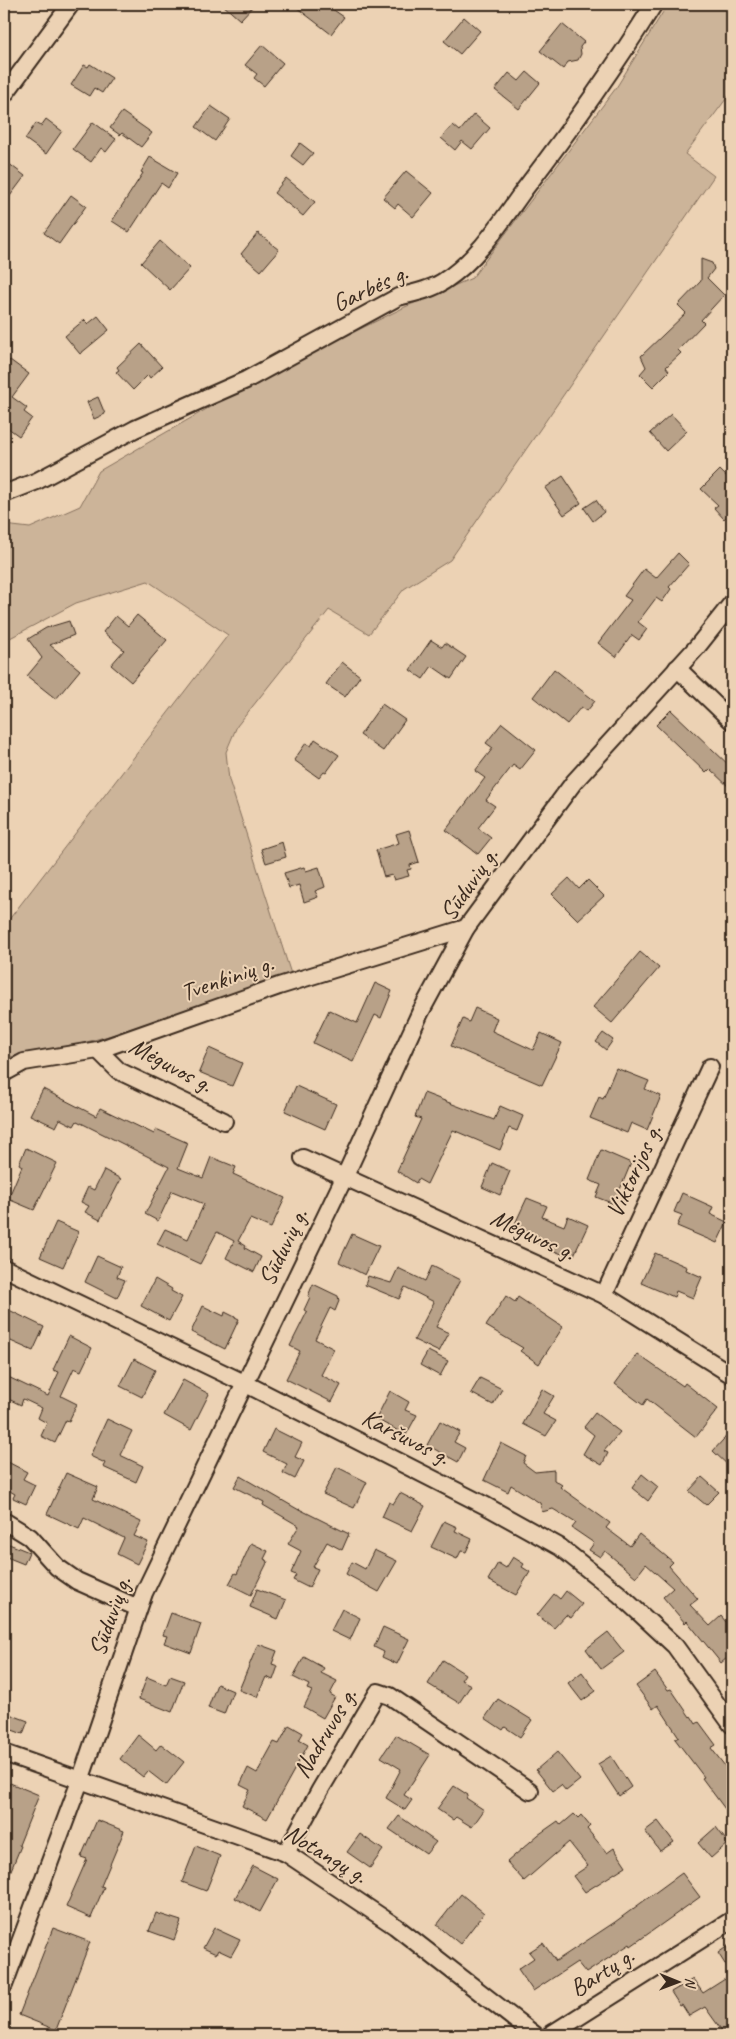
<svg xmlns="http://www.w3.org/2000/svg" width="736" height="2039" viewBox="0 0 736 2039" font-family="Caveat,sans-serif">
<rect width="100%" height="100%" fill="#ecd2b4"/>
<filter id="ink" filterUnits="userSpaceOnUse"><feTurbulence type="fractalNoise" baseFrequency=".02" numOctaves="2"/><feDisplacementMap in="SourceGraphic" scale="10" xChannelSelector="R" yChannelSelector="G"/><feConvolveMatrix kernelMatrix="1 2 1 2 8 2 1 2 1" color-interpolation-filters="sRGB"/></filter>
<g filter="url(#ink)">
<polygon fill="#ccb499" stroke="#846f5c" points="668,4 732,4 732,91 685,154 714,176 450,560 404,589 369,634 329,610 237,726 226,752 229,780 291,974 112,1035 72,1046 4,1058 4,926 228,635 148,581 76,603 10,638 4,644 4,525 30,528 80,506 99,471 217,403 311,353 405,307 472,278 616,88"/>
<g fill="#b8a188" stroke="#3b2a1e">
<polygon points="222,4 255,4 240,20"/>
<polygon points="292,4 325,4 344,17 331,34"/>
<polygon points="464,17 480,31 460,54 444,41"/>
<polygon points="562,24 584,42 580,47 581,54 578,60 568,62 563,69 540,51"/>
<polygon points="262,45 283,63 264,86 254,78 257,74 245,65"/>
<polygon points="90,64 112,78 102,93 94,88 89,96 71,85 84,65 88,67"/>
<polygon points="527,72 540,83 519,109 495,90 509,73 519,81"/>
<polygon points="211,106 230,119 215,141 196,127"/>
<polygon points="122,112 152,133 141,147 122,133 120,135 110,128"/>
<polygon points="474,114 490,128 472,149 462,141 455,150 441,138 453,125 460,131"/>
<polygon points="46,119 62,131 46,154 25,139 36,123 41,126"/>
<polygon points="93,122 116,139 106,152 101,148 91,162 73,149"/>
<polygon points="300,143 313,153 303,165 291,156"/>
<polygon points="150,157 177,173 168,188 161,183 129,232 112,221 143,173 141,172"/>
<polygon points="4,160 25,176 4,204"/>
<polygon points="406,171 433,193 413,217 398,204 395,208 383,198"/>
<polygon points="286,178 315,202 303,216 274,193"/>
<polygon points="71,195 86,206 59,244 44,233"/>
<polygon points="258,233 279,250 261,271 241,254"/>
<polygon points="160,241 190,268 170,290 141,263"/>
<polygon points="701,259 712,263 714,269 707,278 724,295 701,320 704,323 678,350 681,353 666,367 669,371 653,387 640,374 646,367 641,356 686,313 678,305 701,281"/>
<polygon points="98,316 109,330 80,354 65,336 84,320 88,324"/>
<polygon points="141,344 162,367 150,378 148,375 133,390 116,372 119,370 117,367"/>
<polygon points="10,360 29,374 12,397 27,408 24,412 32,418 19,436 4,425 4,368"/>
<polygon points="98,397 105,414 94,419 87,402"/>
<polygon points="671,414 687,431 666,451 650,433"/>
<polygon points="720,470 732,482 732,511 724,519 714,508 718,505 701,489"/>
<polygon points="563,476 581,503 564,515 545,488"/>
<polygon points="596,500 604,512 593,521 584,508"/>
<polygon points="678,553 689,564 669,587 671,589 662,602 656,598 638,622 647,629 639,640 632,635 616,657 598,643 631,600 624,596 644,569 656,578"/>
<polygon points="137,615 167,640 131,682 111,665 124,650 103,632 116,616 128,626"/>
<polygon points="69,621 74,635 50,645 80,670 56,699 27,676 42,658 28,639 46,628"/>
<polygon points="431,640 442,647 445,643 466,657 451,679 432,666 423,679 410,670"/>
<polygon points="342,662 360,676 345,697 326,684"/>
<polygon points="554,669 595,701 587,711 581,707 567,724 533,697"/>
<polygon points="382,704 405,720 383,751 360,735"/>
<polygon points="671,710 732,768 732,790 710,769 706,773 656,725"/>
<polygon points="502,723 536,750 520,770 513,765 486,800 495,806 478,828 491,838 478,854 446,830 485,778 475,771 493,748 486,743"/>
<polygon points="315,739 339,755 326,773 324,772 319,778 294,760 306,743 311,746"/>
<polygon points="409,830 419,862 410,865 411,869 407,870 409,876 394,880 392,875 384,877 376,850 399,843 396,834"/>
<polygon points="282,842 286,857 266,863 261,849"/>
<polygon points="304,867 306,871 319,867 325,887 315,891 318,897 304,902 299,885 289,888 284,873"/>
<polygon points="569,878 579,889 588,880 604,896 578,920 552,894"/>
<polygon points="640,952 659,968 612,1023 593,1007"/>
<polygon points="375,983 392,991 381,1018 375,1015 353,1062 313,1043 329,1010 357,1023"/>
<polygon points="475,1008 497,1018 492,1031 533,1050 541,1033 562,1043 542,1085 451,1046 463,1019 469,1022"/>
<polygon points="603,1033 613,1040 606,1050 596,1042"/>
<polygon points="209,1048 242,1063 232,1086 199,1072"/>
<polygon points="616,1068 649,1081 645,1089 661,1096 647,1130 631,1123 627,1133 590,1118 599,1097 603,1099"/>
<polygon points="296,1086 336,1104 325,1129 285,1111"/>
<polygon points="43,1089 96,1116 100,1108 154,1134 156,1129 188,1143 178,1168 203,1178 211,1157 236,1167 233,1174 285,1198 271,1228 250,1219 238,1241 246,1246 245,1248 261,1257 254,1272 226,1258 234,1241 217,1232 200,1264 157,1244 165,1229 188,1239 204,1204 172,1191 158,1221 145,1214 169,1167 77,1121 74,1126 60,1119 56,1127 30,1115"/>
<polygon points="424,1093 494,1120 500,1106 523,1116 517,1131 509,1128 500,1150 453,1130 427,1184 418,1179 416,1183 397,1171 421,1119 415,1117"/>
<polygon points="26,1148 57,1163 34,1210 8,1199 22,1166 19,1164"/>
<polygon points="601,1150 631,1163 614,1204 596,1197 601,1185 589,1180"/>
<polygon points="492,1163 510,1171 500,1195 482,1187"/>
<polygon points="104,1170 121,1179 100,1220 85,1212 89,1206 81,1202 88,1187 94,1190"/>
<polygon points="682,1193 713,1207 710,1214 727,1222 717,1243 677,1226 682,1215 674,1212"/>
<polygon points="527,1198 547,1206 542,1217 564,1226 568,1216 588,1225 574,1255 565,1251 564,1255 545,1247 523,1236 524,1233 513,1228"/>
<polygon points="56,1222 79,1232 63,1267 40,1257"/>
<polygon points="352,1234 379,1246 365,1275 339,1262"/>
<polygon points="655,1253 687,1267 686,1270 702,1277 693,1298 676,1291 674,1297 641,1283"/>
<polygon points="97,1256 121,1267 117,1277 125,1280 117,1298 85,1282"/>
<polygon points="432,1266 460,1280 436,1327 449,1333 439,1352 414,1340 434,1302 405,1287 399,1299 365,1285 368,1276 391,1283 398,1268 425,1281"/>
<polygon points="155,1279 172,1289 171,1291 182,1297 169,1321 141,1306"/>
<polygon points="313,1284 338,1296 339,1301 335,1311 330,1308 315,1339 334,1349 321,1375 341,1385 332,1402 286,1379 300,1351 290,1346 307,1312 304,1310 310,1297 308,1296"/>
<polygon points="506,1296 515,1302 518,1297 563,1327 539,1364 520,1351 523,1348 486,1326"/>
<polygon points="203,1306 224,1316 225,1312 239,1319 225,1349 191,1332"/>
<polygon points="9,1310 44,1327 33,1351 4,1338 4,1321"/>
<polygon points="69,1336 92,1348 81,1371 74,1368 61,1396 77,1404 69,1421 66,1420 55,1443 41,1436 47,1423 38,1418 42,1408 23,1399 21,1405 4,1397 4,1375 48,1396 59,1372 53,1370"/>
<polygon points="428,1351 448,1361 440,1376 420,1365"/>
<polygon points="637,1354 683,1386 685,1383 718,1409 696,1437 647,1399 643,1405 615,1384"/>
<polygon points="134,1359 155,1370 142,1397 120,1386"/>
<polygon points="480,1378 502,1389 493,1405 471,1393"/>
<polygon points="183,1380 209,1394 191,1430 164,1415"/>
<polygon points="542,1389 554,1396 543,1414 556,1421 546,1436 523,1424"/>
<polygon points="390,1391 409,1402 405,1410 417,1415 406,1435 376,1419"/>
<polygon points="595,1413 620,1432 604,1451 608,1453 602,1465 583,1454 594,1435 584,1427"/>
<polygon points="107,1419 132,1431 120,1455 143,1466 136,1482 103,1467 105,1463 90,1456"/>
<polygon points="440,1421 460,1432 454,1442 465,1448 458,1462 427,1445"/>
<polygon points="274,1429 302,1443 295,1457 304,1461 295,1479 283,1473 287,1464 263,1452"/>
<polygon points="732,1430 732,1469 713,1451"/>
<polygon points="501,1443 526,1456 523,1463 535,1472 554,1470 554,1480 562,1485 560,1487 610,1523 606,1528 630,1546 639,1534 673,1562 669,1566 698,1599 690,1605 710,1626 721,1616 732,1629 732,1654 721,1663 687,1621 685,1623 663,1597 673,1588 646,1564 636,1577 605,1551 600,1557 589,1550 594,1543 572,1528 576,1523 553,1509 542,1512 540,1503 511,1485 508,1492 484,1480"/>
<polygon points="4,1460 27,1472 23,1479 35,1485 26,1504 13,1498 15,1494 4,1488"/>
<polygon points="337,1467 367,1482 354,1508 323,1494"/>
<polygon points="66,1473 98,1487 93,1499 141,1522 134,1536 148,1542 137,1564 117,1554 124,1538 84,1518 79,1529 47,1514"/>
<polygon points="642,1474 658,1487 648,1501 632,1488"/>
<polygon points="240,1476 299,1510 299,1509 349,1534 342,1550 327,1542 313,1567 318,1569 309,1588 293,1580 296,1575 291,1573 301,1551 288,1544 299,1526 263,1505 264,1502 234,1487"/>
<polygon points="702,1477 719,1492 706,1505 689,1491"/>
<polygon points="400,1493 425,1506 412,1531 382,1517 389,1502 393,1504"/>
<polygon points="444,1521 457,1527 455,1531 472,1539 466,1552 461,1551 457,1559 431,1547"/>
<polygon points="4,1542 29,1552 24,1564 4,1556"/>
<polygon points="251,1543 268,1551 264,1559 268,1561 251,1595 229,1584 235,1573 237,1574"/>
<polygon points="374,1550 397,1561 379,1592 346,1574 352,1562 365,1569"/>
<polygon points="513,1557 524,1564 522,1567 530,1572 516,1595 488,1580 498,1563 506,1568"/>
<polygon points="257,1589 286,1600 278,1619 250,1607"/>
<polygon points="566,1591 582,1604 571,1618 566,1615 554,1628 537,1615 554,1594 560,1599"/>
<polygon points="342,1609 360,1618 350,1640 331,1631"/>
<polygon points="171,1613 201,1624 191,1653 164,1643 167,1636 163,1635"/>
<polygon points="383,1627 409,1639 397,1664 382,1657 384,1652 374,1647"/>
<polygon points="608,1632 624,1652 601,1669 586,1649"/>
<polygon points="258,1644 277,1651 272,1664 278,1666 273,1680 266,1677 257,1697 239,1690"/>
<polygon points="304,1657 324,1668 321,1673 337,1681 330,1694 335,1697 323,1718 304,1707 312,1691 307,1689 309,1685 293,1677"/>
<polygon points="443,1660 465,1674 461,1680 471,1685 459,1703 428,1684"/>
<polygon points="582,1672 596,1691 582,1701 568,1683"/>
<polygon points="655,1672 668,1690 671,1689 690,1717 691,1716 696,1724 699,1722 716,1745 711,1748 732,1775 732,1804 725,1809 702,1778 704,1777 675,1739 679,1737 658,1705 653,1709 636,1686"/>
<polygon points="170,1676 184,1681 172,1712 139,1699 147,1677 166,1685"/>
<polygon points="217,1684 233,1691 224,1714 208,1708"/>
<polygon points="498,1699 532,1720 520,1737 505,1727 503,1730 485,1718"/>
<polygon points="4,1712 28,1721 23,1734 4,1727"/>
<polygon points="289,1725 303,1733 299,1740 308,1745 267,1819 242,1806 250,1790 240,1785 248,1768 257,1773 274,1742 279,1744"/>
<polygon points="138,1735 156,1750 161,1744 184,1762 166,1785 148,1771 143,1777 120,1759"/>
<polygon points="396,1735 430,1755 404,1795 412,1800 405,1810 386,1798 401,1769 381,1757"/>
<polygon points="557,1752 580,1780 566,1791 561,1785 553,1791 536,1770"/>
<polygon points="611,1756 631,1787 619,1796 598,1764"/>
<polygon points="10,1783 39,1795 19,1845 21,1846 4,1887 4,1797"/>
<polygon points="454,1786 468,1795 466,1798 484,1810 472,1827 456,1817 453,1820 437,1809"/>
<polygon points="574,1814 578,1818 581,1815 590,1826 587,1829 607,1853 614,1848 626,1866 585,1892 573,1876 588,1866 569,1842 524,1881 507,1862 538,1835 558,1821 561,1825"/>
<polygon points="399,1816 436,1842 426,1854 389,1829"/>
<polygon points="97,1820 124,1831 101,1886 104,1887 91,1918 66,1907 87,1859 81,1857"/>
<polygon points="658,1821 674,1842 660,1851 645,1831"/>
<polygon points="716,1827 728,1843 711,1858 698,1843"/>
<polygon points="360,1834 383,1850 370,1868 347,1852"/>
<polygon points="196,1846 220,1856 206,1891 182,1882"/>
<polygon points="253,1866 278,1879 260,1912 235,1898"/>
<polygon points="682,1873 700,1897 631,1946 630,1944 586,1973 577,1962 533,1991 518,1969 534,1958 529,1952 543,1943 556,1961 615,1922"/>
<polygon points="461,1894 484,1913 460,1944 437,1925"/>
<polygon points="156,1913 181,1921 174,1940 149,1931"/>
<polygon points="53,1928 90,1942 56,2030 19,2015"/>
<polygon points="214,1928 240,1940 231,1956 218,1950 216,1954 203,1948"/>
<polygon points="732,1943 732,1975 718,1953"/>
<polygon points="693,1979 703,1993 725,1979 732,1991 732,2035 725,2035 705,2007 689,2016 682,2005 680,2006 671,1992"/>
</g>
<g fill="none" stroke-linecap="round" stroke-linejoin="round">
<g stroke="#3b2a1e" stroke-width="20">
<g id="street">
<polyline points="4,95 71,4"/>
<path d="M4,494L37,481L135,429L246,380L398,297C413,293 431,290 444,281C478,259 501,222 524,190C570,130 614,68 654,4"/>
<polyline points="677,668 732,721"/>
<polyline points="98,1050 119,1071 224,1121"/>
<polyline points="4,1073 24,1062 98,1050 279,986 466,928"/>
<polyline points="303,1158 604,1295 732,1375"/>
<polyline points="4,1268 244,1383 486,1506 560,1547 619,1594 675,1646 732,1725"/>
<polyline points="604,1295 710,1067"/>
<polyline points="4,1521 30,1537 57,1567 77,1581 138,1608"/>
<polyline points="4,1753 286,1853 395,1926 535,2035"/>
<polyline points="286,1853 320,1790 378,1692 390,1696 530,1791"/>
<polyline points="4,1985 80,1781 144,1593 345,1176 420,1013 466,928 574,782 697,647 732,603"/>
<polyline points="550,2035 732,1920"/>
</g>
</g>
<use href="#street" stroke="#ecd2b4" stroke-width="16"/>
</g>
</g>
<g text-anchor="middle" dominant-baseline="central" stroke-width="4" stroke-linejoin="round" paint-order="stroke">
<g font-size="25" fill="#3b2a1e" stroke="#ecd2b4">
<text transform="translate(370 288) rotate(-25)">Garbės g.</text>
<text transform="translate(469 884) rotate(-55)">Sūduvių g.</text>
<text transform="translate(227 978) rotate(-19)">Tvenkinių g.</text>
<text transform="translate(171 1065) rotate(28)">Mėguvos g.</text>
<text transform="translate(634 1171) rotate(-65)">Viktorijos g.</text>
<text transform="translate(533 1235) rotate(25)">Mėguvos g.</text>
<text transform="translate(283 1247) rotate(-64)">Sūduvių g.</text>
<text transform="translate(406 1437) rotate(27)">Karšuvos g.</text>
<text transform="translate(110 1616) rotate(-70)">Sūduvių g.</text>
<text transform="translate(325 1733) rotate(-59)">Nadruvos g.</text>
<text transform="translate(326 1854) rotate(31)">Notangų g.</text>
<text transform="translate(602 1972) rotate(-32)">Bartų g.</text>
</g>
</g>
<rect width="736" height="2039" fill="none" stroke="#ecd2b4" stroke-width="20"/>
<rect x="10" y="10" width="716" height="2019" fill="none" stroke="#3b2a1e" stroke-width="2" filter="url(#ink)"/>
<g transform="translate(678 1982) rotate(91)" stroke="#ecd2b4" stroke-width="4" paint-order="stroke">
<path d="M0-4L9 19L0 12L-9 19Z" fill="#3b2a1e"/>
<text y="-8" font-size="14" font-weight="bold" text-anchor="middle" fill="#3b2a1e">N</text>
</g>
</svg>
